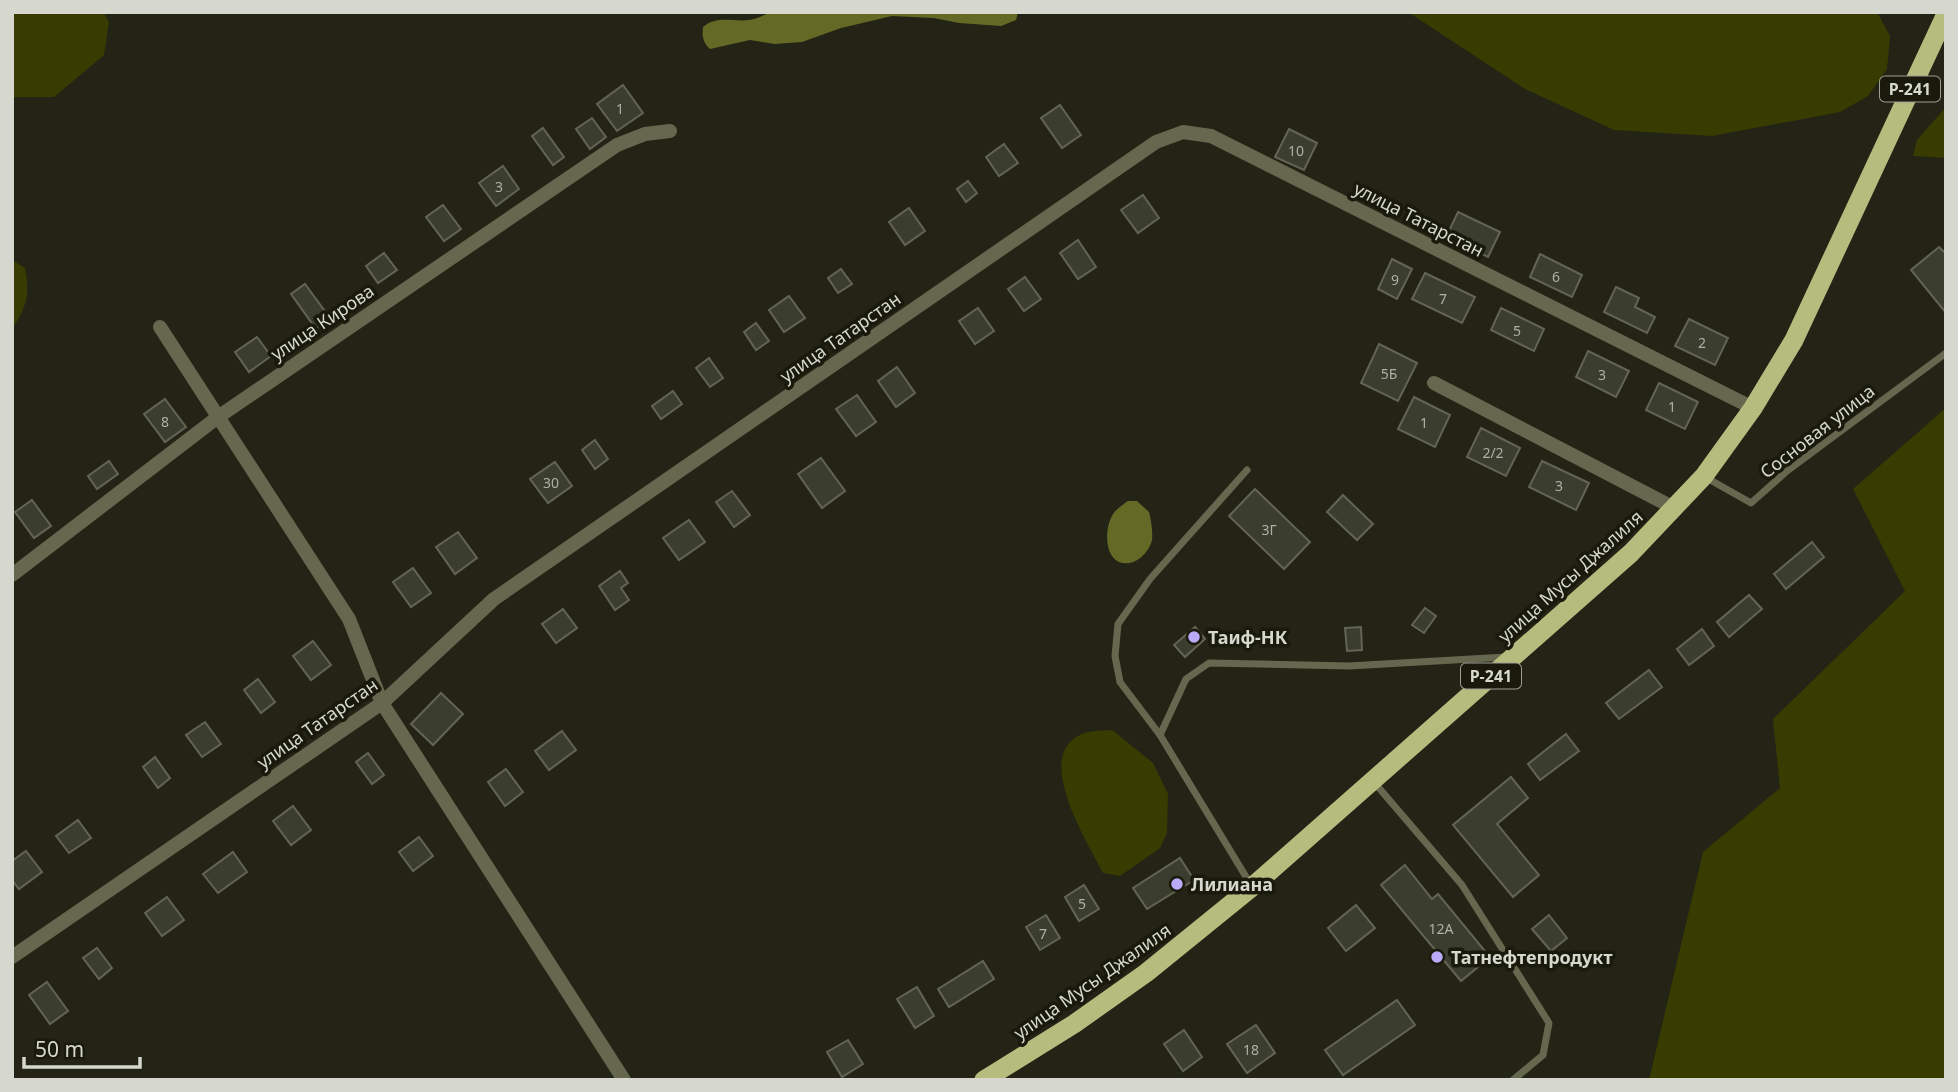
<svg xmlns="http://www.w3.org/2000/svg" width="1958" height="1092" viewBox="0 0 1958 1092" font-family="'Noto Sans',sans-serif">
<rect width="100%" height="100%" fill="#232416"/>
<g fill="#393c00">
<polygon points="12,12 103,12 109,22 104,55 54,97 12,97"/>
<polygon points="1408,12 1877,12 1890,36 1887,69 1868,96 1840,112 1712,136 1614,130 1525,89"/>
<polygon points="1946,107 1946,158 1913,156 1917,140"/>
<path d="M12,260L25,268C30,297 27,305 12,329Z"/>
<polygon points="1946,408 1946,1080 1649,1080 1703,852 1780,788 1773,719 1905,591 1853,489"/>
<path d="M1112,730L1153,763L1168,794L1167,833L1160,848L1120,876L1103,873C1088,843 1033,757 1080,735C1088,730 1103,731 1112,730Z"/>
</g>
<g fill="#656926">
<path d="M771,12H1018L1016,20L1001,26L959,23L934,18L892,16L841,28L802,42L775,44L750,40L710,49C703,42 702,37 703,27C717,15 732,22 749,20C757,19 764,15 771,12Z"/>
<path d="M1128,501H1137L1149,512C1151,520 1153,531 1152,540C1149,553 1134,568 1119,562C1104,555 1105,528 1112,516C1115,510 1122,505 1128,501Z"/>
</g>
<g fill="#3b3d2e" stroke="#636454" stroke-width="2">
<polygon points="623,85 643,113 617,131 597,104"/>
<polygon points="1060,105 1081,135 1062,148 1041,118"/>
<polygon points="592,118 606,137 590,149 576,129"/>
<polygon points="543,128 564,157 553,165 532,136"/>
<polygon points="1289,129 1317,143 1304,170 1275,157"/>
<polygon points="1004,144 1018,163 999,176 986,157"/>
<polygon points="503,166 519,189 496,206 479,183"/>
<polygon points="968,181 977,193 966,202 957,189"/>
<polygon points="1143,195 1159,218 1138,233 1121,210"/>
<polygon points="443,205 461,229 444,241 426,217"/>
<polygon points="909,208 925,231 905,245 889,222"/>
<polygon points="1458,212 1500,232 1488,257 1446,237"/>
<polygon points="1078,240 1096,267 1078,279 1060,253"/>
<polygon points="1939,247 1946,254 1946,313 1911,270"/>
<polygon points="384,253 397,270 378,283 366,266"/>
<polygon points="1540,254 1582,275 1572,297 1530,277"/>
<polygon points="1392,259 1412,269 1397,299 1378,289"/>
<polygon points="841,269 852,284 838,293 828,278"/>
<polygon points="1425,273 1475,297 1462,323 1412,299"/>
<polygon points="1025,277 1041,299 1024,311 1008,289"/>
<polygon points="305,284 330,318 316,329 291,294"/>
<polygon points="1616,287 1639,298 1635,307 1655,317 1647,333 1604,312"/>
<polygon points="789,296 805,318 784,332 769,310"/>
<polygon points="978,308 994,331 975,344 959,321"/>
<polygon points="1501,308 1544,329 1534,351 1491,330"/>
<polygon points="1689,319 1728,338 1715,365 1675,346"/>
<polygon points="756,323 769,341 756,350 744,332"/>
<polygon points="257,337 271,356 249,372 235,352"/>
<polygon points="1379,344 1417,363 1398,401 1361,383"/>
<polygon points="1588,351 1629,371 1616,397 1576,377"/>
<polygon points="709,358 723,378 710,387 696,368"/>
<polygon points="897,367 915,393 896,407 878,381"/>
<polygon points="1659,383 1698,402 1685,429 1646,410"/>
<polygon points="673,391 682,404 661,419 652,406"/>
<polygon points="857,395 876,422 856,436 836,409"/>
<polygon points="1414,397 1450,415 1435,447 1398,429"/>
<polygon points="165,399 186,427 165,442 144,414"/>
<polygon points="1481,428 1520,448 1506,476 1467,457"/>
<polygon points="595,440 608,459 595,469 582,450"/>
<polygon points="821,458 845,491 822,508 798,474"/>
<polygon points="109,461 118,474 97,489 88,476"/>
<polygon points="1542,461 1589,483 1576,510 1529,487"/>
<polygon points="555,462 572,486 548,503 530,479"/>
<polygon points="1255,489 1310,542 1284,569 1229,516"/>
<polygon points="732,491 750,515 734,527 716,502"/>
<polygon points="1343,495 1373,524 1357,540 1327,512"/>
<polygon points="32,500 51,526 34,538 15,512"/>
<polygon points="689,520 705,542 679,560 663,538"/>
<polygon points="458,532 477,558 455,574 436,547"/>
<polygon points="1812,542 1824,557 1786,589 1774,574"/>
<polygon points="413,568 431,593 411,607 393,582"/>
<polygon points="620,571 628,583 621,588 629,600 615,610 599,586"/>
<polygon points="1749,595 1762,609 1729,637 1717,622"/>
<polygon points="1425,608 1436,616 1424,633 1412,625"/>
<polygon points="563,609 577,628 556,643 542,624"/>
<polygon points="1195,627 1205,639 1185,657 1174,645"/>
<polygon points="1361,627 1362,650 1347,651 1345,628"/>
<polygon points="1702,629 1714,646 1689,665 1677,649"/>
<polygon points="313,641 331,665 311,680 293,656"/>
<polygon points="1649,670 1662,687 1619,719 1606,703"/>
<polygon points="258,679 275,702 261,713 244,690"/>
<polygon points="441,693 463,714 433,745 411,724"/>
<polygon points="205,722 221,744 202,757 186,735"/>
<polygon points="562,731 576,750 549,770 535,751"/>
<polygon points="1566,734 1579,751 1540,780 1528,764"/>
<polygon points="368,753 384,775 372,784 356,762"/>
<polygon points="155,757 170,778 158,788 143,767"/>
<polygon points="506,769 523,792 505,806 488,782"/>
<polygon points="1511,777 1528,798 1497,824 1539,875 1513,897 1453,825"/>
<polygon points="293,806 311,830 291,845 273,821"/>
<polygon points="78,820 91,838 69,853 56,836"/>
<polygon points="419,837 433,856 413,871 399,852"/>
<polygon points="26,851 42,872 19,889 12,880 12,861"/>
<polygon points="233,852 247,872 218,893 203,874"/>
<polygon points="1180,858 1194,880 1147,909 1133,888"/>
<polygon points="1405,865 1432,899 1438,894 1490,957 1461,981 1381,885"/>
<polygon points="1084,885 1099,909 1079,921 1065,897"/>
<polygon points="167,897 184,920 162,936 145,913"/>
<polygon points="1356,905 1375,928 1346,951 1328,928"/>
<polygon points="1046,915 1060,938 1040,950 1026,927"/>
<polygon points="1549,915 1567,938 1551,951 1532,929"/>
<polygon points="97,948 112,968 99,979 83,958"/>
<polygon points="983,961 994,979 949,1007 938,989"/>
<polygon points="47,982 68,1011 50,1024 29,995"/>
<polygon points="917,987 934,1016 915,1028 897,999"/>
<polygon points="1397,1000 1415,1025 1343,1075 1325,1050"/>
<polygon points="1256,1025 1275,1053 1247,1073 1227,1044"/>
<polygon points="1184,1030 1202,1057 1183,1071 1164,1044"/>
<polygon points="848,1040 863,1064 842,1077 827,1052"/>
</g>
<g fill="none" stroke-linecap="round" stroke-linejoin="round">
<g stroke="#65684e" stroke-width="7">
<polyline points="1705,477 1751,503 1787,471 1946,353"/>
<polyline points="1160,735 1120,682 1115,656 1118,624 1150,579 1247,470"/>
<polyline points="1373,781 1462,885 1549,1023 1543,1055 1513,1080"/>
<polyline points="1251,885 1160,735 1186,679 1209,663 1349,666 1506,657"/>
</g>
<g stroke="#65684e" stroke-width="14">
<polyline points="160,327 349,619 382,703 624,1080"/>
<polyline points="1434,383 1674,508"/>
<polyline points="12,575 218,417 617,145 645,134 670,131"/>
<polyline points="12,957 382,703 494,599 1156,142 1183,132 1211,136 1753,408"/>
</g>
<polyline stroke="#b6bc7e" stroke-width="19" points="984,1080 1074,1024 1146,973 1252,887 1631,553 1704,476 1753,408 1794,340 1946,14"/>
</g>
<g fill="#b9abf7" stroke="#191a0c" stroke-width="2.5">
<circle cx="1194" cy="637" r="7"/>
<circle cx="1177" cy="884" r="7"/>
<circle cx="1437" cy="957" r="7"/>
</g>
<g text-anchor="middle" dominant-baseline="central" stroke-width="7" stroke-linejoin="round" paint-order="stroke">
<g font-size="14" fill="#afb0a6">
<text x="620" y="108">1</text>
<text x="1296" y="150">10</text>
<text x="499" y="186">3</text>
<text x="1556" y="276">6</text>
<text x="1395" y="279">9</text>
<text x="1443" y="298">7</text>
<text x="1517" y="330">5</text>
<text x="1702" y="342">2</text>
<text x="1389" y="373">5Б</text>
<text x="1602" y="374">3</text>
<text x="1672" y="406">1</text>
<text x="165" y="421">8</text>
<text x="1424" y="422">1</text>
<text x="1493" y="452">2/2</text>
<text x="551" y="482">30</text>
<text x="1559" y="485">3</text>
<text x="1269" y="529">3Г</text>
<text x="1082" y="903">5</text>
<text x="1441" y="928">12А</text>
<text x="1043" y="933">7</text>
<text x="1251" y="1049">18</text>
</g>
<g fill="#191a0c" stroke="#9d9e94" stroke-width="2">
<rect x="1880" y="76.5" width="60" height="25" rx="5"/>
<rect x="1461" y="663.5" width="60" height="25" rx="5"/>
</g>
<g font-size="16" font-weight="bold" fill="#d6d7ce">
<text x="1910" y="89">Р-241</text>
<text x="1491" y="676">Р-241</text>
</g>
<g font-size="18" fill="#d6d7ce" stroke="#191a0c">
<text transform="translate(1419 219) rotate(27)">улица Татарстан</text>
<text transform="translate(322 322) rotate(-34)">улица Кирова</text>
<text transform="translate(840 337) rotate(-35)">улица Татарстан</text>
<text transform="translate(1817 431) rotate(-38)">Сосновая улица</text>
<text transform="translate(1570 576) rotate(-42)">улица Мусы Джалиля</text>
<text transform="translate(317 723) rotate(-35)">улица Татарстан</text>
<text transform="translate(1092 981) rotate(-35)">улица Мусы Джалиля</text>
</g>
<g font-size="18" font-weight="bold" fill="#d6d7ce" stroke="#191a0c" text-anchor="start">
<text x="1208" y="637">Таиф-НК</text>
<text x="1191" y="884">Лилиана</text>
<text x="1451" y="957">Татнефтепродукт</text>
</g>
</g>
<rect width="1958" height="1092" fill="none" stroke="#d6d7ce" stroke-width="28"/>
<path d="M24 1057v10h116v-10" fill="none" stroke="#d6d7ce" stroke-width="3.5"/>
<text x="35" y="1057" font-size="21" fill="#d6d7ce" stroke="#191a0c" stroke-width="5" paint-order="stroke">50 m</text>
</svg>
